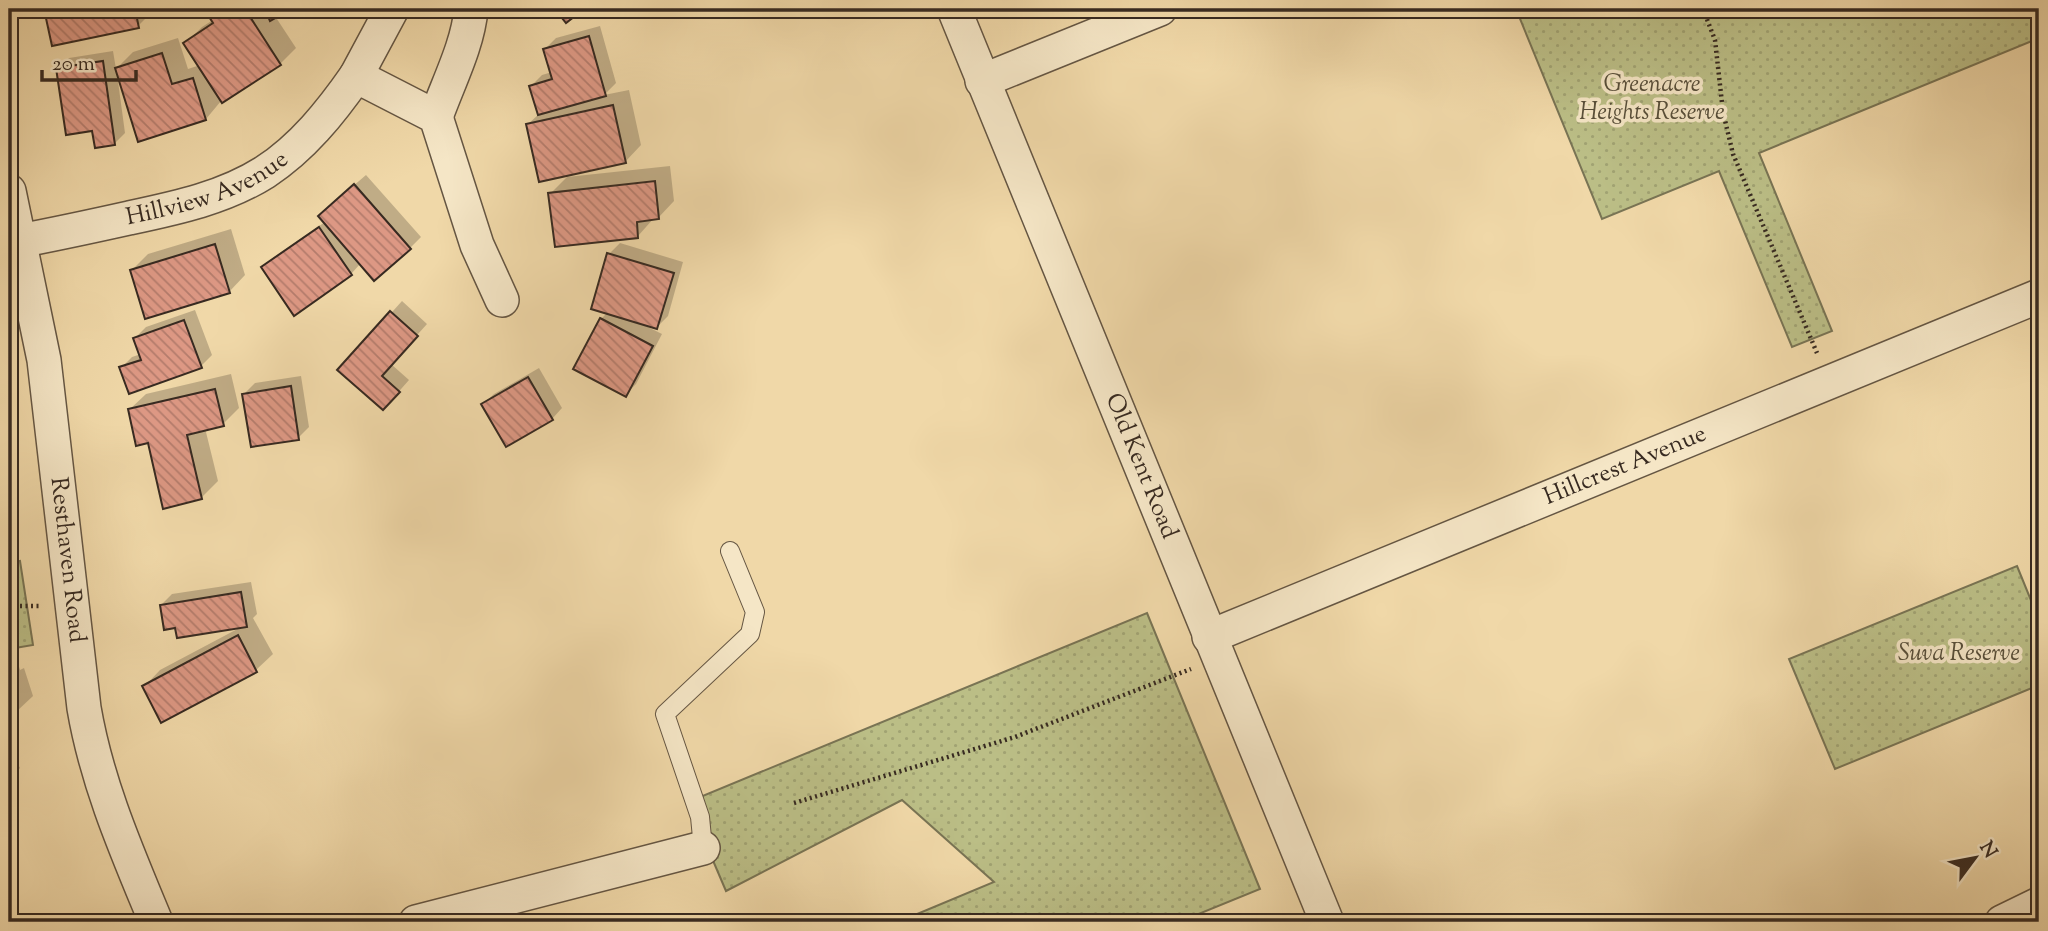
<svg xmlns="http://www.w3.org/2000/svg" width="2048" height="931" viewBox="0 0 2048 931" font-family="'Sorts Mill Goudy',serif">
<defs>
<pattern id="park-dots" width="8" height="8" patternUnits="userSpaceOnUse" patternTransform="scale(1.75)"><rect width="8" height="8" fill="#bbbe86"/><path d="M2 2h.1M6 6h.1" fill="none" stroke="#a1a373" stroke-width="1.8" stroke-linecap="round"/></pattern>
<pattern id="building-back-hatch" width="6" height="6" patternUnits="userSpaceOnUse" patternTransform="scale(1.75)"><rect width="6" height="6" fill="#dd9884"/><path d="M-1 5l2 2M0 0l6 6M5-1l2 2" fill="none" stroke="#b47c6c"/></pattern>
</defs>
<rect width="100%" height="100%" fill="#f0d8a8"/>
<filter id="stains"><feTurbulence type="fractalNoise" baseFrequency=".00286" numOctaves="4"/><feColorMatrix values="0 0 0 0 .2 0 0 0 0 .09 0 0 0 0 .02 0 0 0 .5 -.17"/></filter>
<radialGradient id="worn" r=".72"><stop offset=".6" stop-color="#630" stop-opacity="0"/><stop offset="1" stop-color="#630" stop-opacity=".3"/></radialGradient>
<g fill="url(#park-dots)" stroke="#797454" stroke-width="2">
<polygon points="1516,9 2032,9 2039,26 2039,38 1759,153 1832,331 1792,347 1719,171 1602,219"/>
<polygon points="20,561 33,645 9,649 9,563"/>
<polygon points="2017,566 2039,620 2039,685 1835,769 1789,659"/>
<polygon points="1147,613 1260,889 1179,922 898,922 994,882 902,800 726,891 688,802"/>
</g>
<g fill="#0003">
<polygon points="46,9 154,9 154,10 138,26 54,43"/>
<polygon points="206,9 288,9 275,16 296,48 280,64 221,101 206,119 117,74 125,133 114,144 94,129 58,69 69,58 113,51 116,69 133,52 178,38 188,69 200,65 186,43 202,27 213,20"/>
<polygon points="600,26 616,83 604,95 629,90 641,145 625,162 527,125 539,114 531,86 542,75 552,72 545,49 556,38"/>
<polygon points="670,166 674,201 658,218 654,218 638,236 550,194 567,177"/>
<polygon points="366,175 421,237 410,248 361,263 351,274 263,268 274,257 325,222 331,205"/>
<polygon points="231,229 245,275 229,292 132,270 148,254"/>
<polygon points="620,243 683,262 668,316 657,327 644,325 662,334 636,384 625,395 601,319 608,312 609,254"/>
<polygon points="402,301 427,324 391,364 409,380 394,397 340,370"/>
<polygon points="195,310 212,355 201,366 121,368 132,357 141,354 135,338 146,327"/>
<polygon points="539,368 562,408 552,419 483,404 494,394"/>
<polygon points="231,374 239,408 223,424 205,428 218,481 201,498 129,410 146,394"/>
<polygon points="301,376 309,427 298,438 244,394 255,383"/>
<polygon points="251,582 257,614 253,618 273,654 256,670 162,720 144,687 160,670 243,626 176,626 161,605 172,594"/>
<polygon points="14,651 20,670 24,668 33,696 16,712 9,714 9,653"/>
<polygon points="10,750 20,768 9,779 9,751"/>
</g>
<g fill="url(#building-back-hatch)" stroke="#372a21" stroke-width="2">
<polygon points="44,9 135,9 139,28 52,46"/>
<polygon points="204,9 245,9 281,65 222,103 183,43 213,23"/>
<polygon points="265,9 291,9 270,21"/>
<polygon points="555,9 584,9 566,23"/>
<polygon points="589,36 606,96 538,115 529,86 552,79 543,49"/>
<polygon points="162,53 172,84 193,78 206,120 138,142 115,68"/>
<polygon points="103,61 115,145 95,148 92,131 66,135 56,68"/>
<polygon points="613,105 626,163 539,182 526,124"/>
<polygon points="655,181 659,219 637,222 638,238 555,247 548,193"/>
<polygon points="354,184 411,249 374,281 318,216"/>
<polygon points="319,227 352,275 294,316 261,267"/>
<polygon points="215,244 230,293 145,319 130,270"/>
<polygon points="607,253 674,273 657,329 591,309"/>
<polygon points="390,311 418,336 382,376 400,392 383,410 337,370"/>
<polygon points="600,318 653,346 626,397 573,369"/>
<polygon points="184,320 202,368 129,394 119,367 141,360 133,338"/>
<polygon points="528,377 553,420 506,447 481,404"/>
<polygon points="291,386 299,440 251,447 242,394"/>
<polygon points="215,389 224,426 187,435 202,499 163,509 148,443 136,446 128,409"/>
<polygon points="241,592 247,627 177,638 175,628 164,630 160,605"/>
<polygon points="238,635 257,672 161,723 142,686"/>
<polygon points="9,685 17,714 9,716"/>
</g>
<g fill="none" stroke-linecap="round" stroke-linejoin="round">
<g stroke="#655643" stroke-width="20">
<polyline id="lane" points="703,848 700,817 665,714 750,634 755,612 730,551"/>
</g>
<g stroke="#655643" stroke-width="36">
<g id="street">
<path id="s1" d="M954,9L1327,922"/>
<polyline points="356,76 392,9"/>
<polyline points="982,81 1160,9"/>
<path d="M436,117C448,83 468,45 471,9"/>
<path id="s2" d="M9,191L44,360L84,708C97,784 127,852 156,922"/>
<path id="s3" d="M19,241C56,234 93,226 129,218C176,208 224,198 265,172C302,148 331,112 356,76L436,117L477,245L502,300"/>
<path id="s4" d="M1209,637L2039,296"/>
<polyline points="416,922 703,848"/>
<polyline points="2002,922 2039,904"/>
</g>
</g>
<g stroke="#372a21" stroke-width="4.5" stroke-dasharray="2 3.5" stroke-linecap="butt">
<polyline points="1703,9 1715,40 1723,112 1733,154 1817,353"/>
<polyline points="9,606 39,606"/>
<polyline points="794,803 1015,737 1191,669"/>
</g>
<use href="#lane" stroke="#f5e6c6" stroke-width="18"/>
<use href="#street" stroke="#f5e6c6" stroke-width="33"/>
</g>
<g text-anchor="middle" dominant-baseline="central" stroke-width="7" stroke-linejoin="round" paint-order="stroke">
<g font-size="24" font-style="italic" fill="#584f3a" stroke="#f5e6c6">
<text x="1652" y="85">Greenacre<tspan x="1652" dy="28">Heights Reserve</tspan></text>
<text x="1959" y="654">Suva Reserve</text>
</g>
<g font-size="24" fill="#372a21" stroke="#f5e6c6">
<text stroke="none"><textPath href="#s3" startOffset="196">Hillview Avenue</textPath></text>
<text stroke="none"><textPath href="#s1" startOffset="494">Old Kent Road</textPath></text>
<text stroke="none"><textPath href="#s4" startOffset="450">Hillcrest Avenue</textPath></text>
<text stroke="none"><textPath href="#s2" startOffset="374">Resthaven Road</textPath></text>
</g>
</g>
<rect width="2048" height="931" fill="none" stroke="#f0d8a8" stroke-width="35"/>
<rect x="10" y="10" width="2027" height="910" fill="none" stroke="#372a21" stroke-width="3.5"/>
<rect x="18" y="18" width="2013" height="896" fill="none" stroke="#372a21" stroke-width="2"/>
<g transform="translate(1975 858) rotate(58)" stroke="#f5e6c6" stroke-width="5" paint-order="stroke">
<path d="M0-5L12 26L0 18L-12 26Z" fill="#372a21"/>
<text y="-10" font-size="19" font-weight="bold" text-anchor="middle" fill="#372a21">N</text>
</g>
<path d="M42 70v10h94v-10" fill="none" stroke="#372a21" stroke-width="3.5"/>
<text x="52" y="70" font-size="21" fill="#372a21" stroke="#f5e6c6" stroke-width="5" paint-order="stroke">20 m</text>
<rect width="100%" height="100%" filter="url(#stains)"/>
<rect width="100%" height="100%" fill="url(#worn)"/>
</svg>
